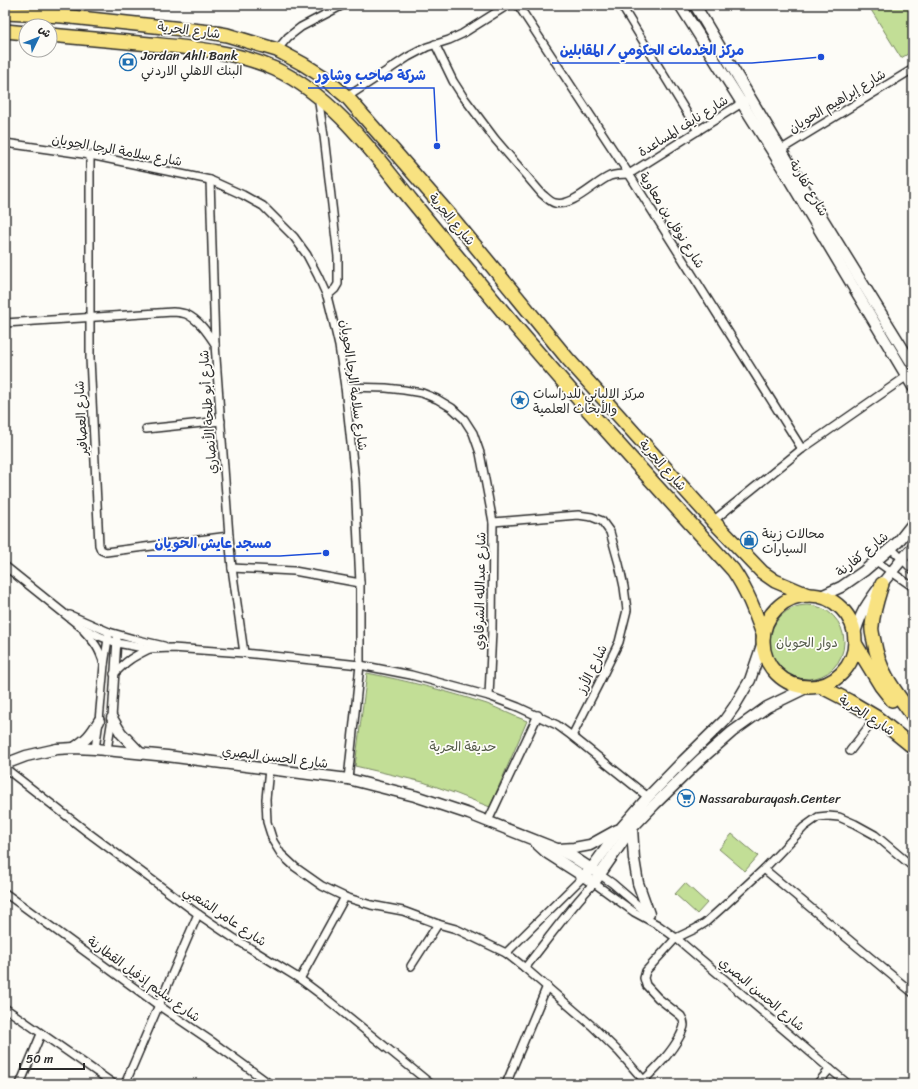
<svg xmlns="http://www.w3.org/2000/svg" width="918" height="1089" viewBox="0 0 918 1089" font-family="Sriracha,'Playpen Sans Arabic',sans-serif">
<rect width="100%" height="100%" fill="#fdfcf7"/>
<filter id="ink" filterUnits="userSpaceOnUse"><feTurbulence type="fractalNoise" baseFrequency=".025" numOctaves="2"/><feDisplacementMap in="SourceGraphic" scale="8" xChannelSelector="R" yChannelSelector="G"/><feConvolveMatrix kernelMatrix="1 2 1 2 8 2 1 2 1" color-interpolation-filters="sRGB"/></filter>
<g filter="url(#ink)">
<g fill="#c2de96" stroke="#768460">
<polygon points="868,5 913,5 913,51 901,58"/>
<circle cx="807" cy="642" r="37"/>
<path d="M367,673C408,681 447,691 487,704C500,709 513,716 527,721L490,807L457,794L423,782L355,766Z"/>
<polygon points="732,834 758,856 745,871 719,849"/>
<polygon points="685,883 707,903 697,914 675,894"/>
</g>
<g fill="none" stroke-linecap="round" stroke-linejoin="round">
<g stroke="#2b2b2b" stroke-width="10">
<g id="street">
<polyline points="518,5 629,174 802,449"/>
<polyline points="621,5 698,131"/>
<path d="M435,44L453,81L462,95L495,139L542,194C546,197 550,202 555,203C573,207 594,183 610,176C616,174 622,174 629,174L745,101"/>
<polyline points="277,50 288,37 301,27 343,5"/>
<polyline points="318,97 324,136 338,257 338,284 335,289 327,296"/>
<polyline points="347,97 408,57 427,47 449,40 462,34 508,5"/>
<polyline points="5,143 90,155 210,180 243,195 263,206 294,237 307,255 318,276 327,296 332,316 339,346 345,387 355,481 360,583 360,665 348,779"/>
<polyline points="777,152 913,69"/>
<polyline points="90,155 90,358 99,545 101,550 106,552 229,536"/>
<polyline points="210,180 215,344"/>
<path d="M5,323L173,312C177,312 182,313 186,314C199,320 207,332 215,344L229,536L232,568L244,653"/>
<polyline points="345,387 386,388 404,390 422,393 437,399 452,408 464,419 473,433 480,453 493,522 492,630 489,696"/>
<polyline points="146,429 221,421"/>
<polyline points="713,521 802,449 913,372"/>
<polyline points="493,522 578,515 592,517 602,521 610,532 619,564 624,587 627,610 619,642 598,685 572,736"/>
<polyline points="891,548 913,570"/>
<polyline points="876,561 913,587"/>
<polyline points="5,566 81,627 99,636 117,643 149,649 172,648 244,653 360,665 411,675 489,696 518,707 557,725 572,736 648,797"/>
<polyline points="232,568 294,571 360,583"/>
<polyline points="70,615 109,632 134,639 164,646"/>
<path d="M84,631C95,643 99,648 104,664"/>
<path d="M114,674C127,660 133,657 149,649"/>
<polyline points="95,749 99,721 104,665 109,632"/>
<polyline points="107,750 112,718 117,639"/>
<polyline points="850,751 876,717"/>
<polyline points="5,768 86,831 198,914 232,937 300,979 328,1000 431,1084"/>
<polyline points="269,769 266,799 267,822 273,841 281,854 295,867 322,886 345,897 371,905 403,911 438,924 456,929 506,953 525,968 591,1025 619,1052 647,1084"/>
<polyline points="488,821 538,715"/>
<polyline points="764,869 913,993"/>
<polyline points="599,874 612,883 648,914"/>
<polyline points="5,893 158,1005 214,1043 270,1084"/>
<polyline points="506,953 584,876"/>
<polyline points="411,966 438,924"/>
<path d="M525,968C548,939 569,909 594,883L634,912L658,925L676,938L830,1069L848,1084"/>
<polyline points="300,979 345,897"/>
<polyline points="5,1008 114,1084"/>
<path d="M644,1080C658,1066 671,1053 680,1036C681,1033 684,1029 684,1025C684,1021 683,1019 681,1016L658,998L646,985L644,978L646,971L676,938L695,929L705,923L724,906L764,869L804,827L818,817L828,816L839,817L855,824L875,835L913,867"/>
<polyline points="20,1084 41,1034"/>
<polyline points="125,1084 198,914"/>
<polyline points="506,1084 547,986"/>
<polyline points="817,1084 830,1069"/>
</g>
</g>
<g stroke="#2b2b2b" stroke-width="13">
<g id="secondary">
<polyline points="680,5 774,154 913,387"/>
<polyline points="695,5 813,203 913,365"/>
<polyline points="821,596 841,587 864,571 898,542 913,523"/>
<path d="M855,633C858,623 861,613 867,605C880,584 897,565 913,547"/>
<polyline points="112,718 121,733 140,753"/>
<path d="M74,748C87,739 91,735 99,721"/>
<polyline points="5,764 26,756 57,749 74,748 95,749 167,756 348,779 415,796 469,814 557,849 573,857 599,874"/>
<polyline points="632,828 634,859 638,883 649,914"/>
<polyline points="536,843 547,853 594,883 632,828 655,804 700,760 732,732 767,707 806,688"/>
<polyline points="559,849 574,848 590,845 617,830"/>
<polyline points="587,873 591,869 621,828 648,797 683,761 724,721 734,707 750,680 763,642"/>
</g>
</g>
<g stroke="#2b2b2b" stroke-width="16">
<g id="highway">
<polyline points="5,13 62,16 210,32 227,35 277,50 303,64 322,76 347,97 454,220 567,358 713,521 762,572 775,581 808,595"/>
<polyline points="5,31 26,33"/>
<path d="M50,35C83,38 117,41 150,44C192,48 236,51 275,69C333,96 373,153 412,201C443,239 474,277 505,314C579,402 656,486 733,570C747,590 755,612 763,634"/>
<path d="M882,584C878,597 873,611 872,626C871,630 873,636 874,641C879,672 895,691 913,716"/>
<circle cx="809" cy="641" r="46"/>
<polyline points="856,645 881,686 892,700"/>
<polyline points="820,686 849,701 876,717 913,747"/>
</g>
</g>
<use href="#street" stroke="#fdfcf7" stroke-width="7"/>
<use href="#secondary" stroke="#fdfcf7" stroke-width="10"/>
<use href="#highway" stroke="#f8e281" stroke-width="13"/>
</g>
</g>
<defs>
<g id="bank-ring" transform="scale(0.9)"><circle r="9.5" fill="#fdfcf7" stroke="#1f6fb2" stroke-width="1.5"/><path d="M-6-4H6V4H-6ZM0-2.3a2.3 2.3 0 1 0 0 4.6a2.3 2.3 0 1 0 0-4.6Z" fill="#1f6fb2"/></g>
<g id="sight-ring" transform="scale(0.9)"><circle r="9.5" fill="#fdfcf7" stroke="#1f6fb2" stroke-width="1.5"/><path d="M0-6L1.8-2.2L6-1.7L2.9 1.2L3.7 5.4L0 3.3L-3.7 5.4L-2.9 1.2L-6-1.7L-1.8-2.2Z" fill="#1f6fb2"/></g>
<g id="shop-ring" transform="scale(0.9)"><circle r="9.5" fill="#fdfcf7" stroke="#1f6fb2" stroke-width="1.5"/><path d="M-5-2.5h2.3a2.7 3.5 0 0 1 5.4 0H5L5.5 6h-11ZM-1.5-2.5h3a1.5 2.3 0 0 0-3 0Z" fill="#1f6fb2"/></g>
<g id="supermarket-ring" transform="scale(0.9)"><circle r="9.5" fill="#fdfcf7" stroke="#1f6fb2" stroke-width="1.5"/><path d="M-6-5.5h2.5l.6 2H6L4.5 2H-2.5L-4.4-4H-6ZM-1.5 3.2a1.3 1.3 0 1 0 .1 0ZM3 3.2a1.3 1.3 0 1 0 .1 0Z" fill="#1f6fb2"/></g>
</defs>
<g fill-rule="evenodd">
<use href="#bank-ring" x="128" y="62"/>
<use href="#sight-ring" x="520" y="400"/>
<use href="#shop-ring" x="749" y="540"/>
<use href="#supermarket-ring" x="686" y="798"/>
</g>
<g text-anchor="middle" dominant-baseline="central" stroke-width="3.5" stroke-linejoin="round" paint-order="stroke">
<g font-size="13" fill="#2b2b2b" stroke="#fdfcf7">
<text transform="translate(189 30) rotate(7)">شارع الحرية</text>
<text transform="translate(837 101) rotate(-31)">شارع إبراهيم الحويان</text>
<text transform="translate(683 126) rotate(-32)">شارع نايف المساعدة</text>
<text transform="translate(117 150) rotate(10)">شارع سلامة الرجا الحويان</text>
<text transform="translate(809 188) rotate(59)">شارع كفارنة</text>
<text transform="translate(452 219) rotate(50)">شارع الحرية</text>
<text transform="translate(672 220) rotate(58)">شارع نوفل بن معاوية</text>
<text transform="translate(354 385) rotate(82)">شارع سلامة الرجا الحويان</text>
<text transform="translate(208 412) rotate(-94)">شارع أبو طلحة الأنصاري</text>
<text transform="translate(81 418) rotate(-93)">شارع العصافير</text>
<text transform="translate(663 465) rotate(48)">شارع الحرية</text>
<text transform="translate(862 554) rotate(-39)">شارع كفارنة</text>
<text transform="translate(480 591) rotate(-89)">شارع عبدالله الشرقاوي</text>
<text transform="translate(592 669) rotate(-64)">شارع الأرز</text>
<text transform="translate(867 715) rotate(33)">شارع الحرية</text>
<text transform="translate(275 757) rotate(7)">شارع الحسن البصري</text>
<text transform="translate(225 916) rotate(34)">شارع عامر الشعبي</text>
<text transform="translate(144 979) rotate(36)">شارع سليم إذفيل القطارنة</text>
<text transform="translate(762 994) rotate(40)">شارع الحسن البصري</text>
</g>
<g font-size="13" fill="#2b2b2b" stroke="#fdfcf7" text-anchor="start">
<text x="141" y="55">Jordan Ahli Bank<tspan x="141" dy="15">البنك الاهلي الاردني</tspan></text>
<text x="533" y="393">مركز الالباني للدراسات<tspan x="533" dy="15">والأبحاث العلمية</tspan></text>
<text x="762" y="533">محالات زينة<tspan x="762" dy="15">السيارات</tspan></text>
<text x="699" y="798">Nassaraburayash.Center</text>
</g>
<g font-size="13" fill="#515846" stroke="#fdfcf7">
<text x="807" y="642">دوار الحويان</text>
<text x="463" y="746">حديقة الحرية</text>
</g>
</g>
<path fill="none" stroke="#1d4ed8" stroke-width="1.5" d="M821 57L752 63H552M437 146L434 88H308M326 553L280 556H147"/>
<g fill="#1d4ed8" stroke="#fdfcf7" stroke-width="1.5">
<circle cx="821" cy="57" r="4"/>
<circle cx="437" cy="146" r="4"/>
<circle cx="326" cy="553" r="4"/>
</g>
<g font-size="14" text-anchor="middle" font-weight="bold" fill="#1d4ed8" stroke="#fdfcf7" stroke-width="3.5" stroke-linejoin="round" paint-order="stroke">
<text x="652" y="55">مركز الخدمات الحكومي / المقابلين</text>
<text x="371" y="80">شركة صاحب وشاور</text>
<text x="213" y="548">مسجد عايش الحويان</text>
</g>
<rect width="918" height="1089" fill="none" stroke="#fdfcf7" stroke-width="20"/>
<rect x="10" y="10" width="898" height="1069" fill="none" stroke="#2b2b2b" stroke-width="1.5" filter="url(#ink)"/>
<g transform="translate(38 38) rotate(47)"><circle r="19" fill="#fdfcf7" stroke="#a9a8a5"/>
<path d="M0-3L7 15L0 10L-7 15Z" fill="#1f6fb2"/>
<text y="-6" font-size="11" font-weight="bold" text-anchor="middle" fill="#2b2b2b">ش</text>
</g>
<path d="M20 1063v6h64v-6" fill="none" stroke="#2b2b2b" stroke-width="2"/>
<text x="26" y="1063" font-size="12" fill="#2b2b2b" stroke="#fdfcf7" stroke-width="3" paint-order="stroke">50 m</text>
</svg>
